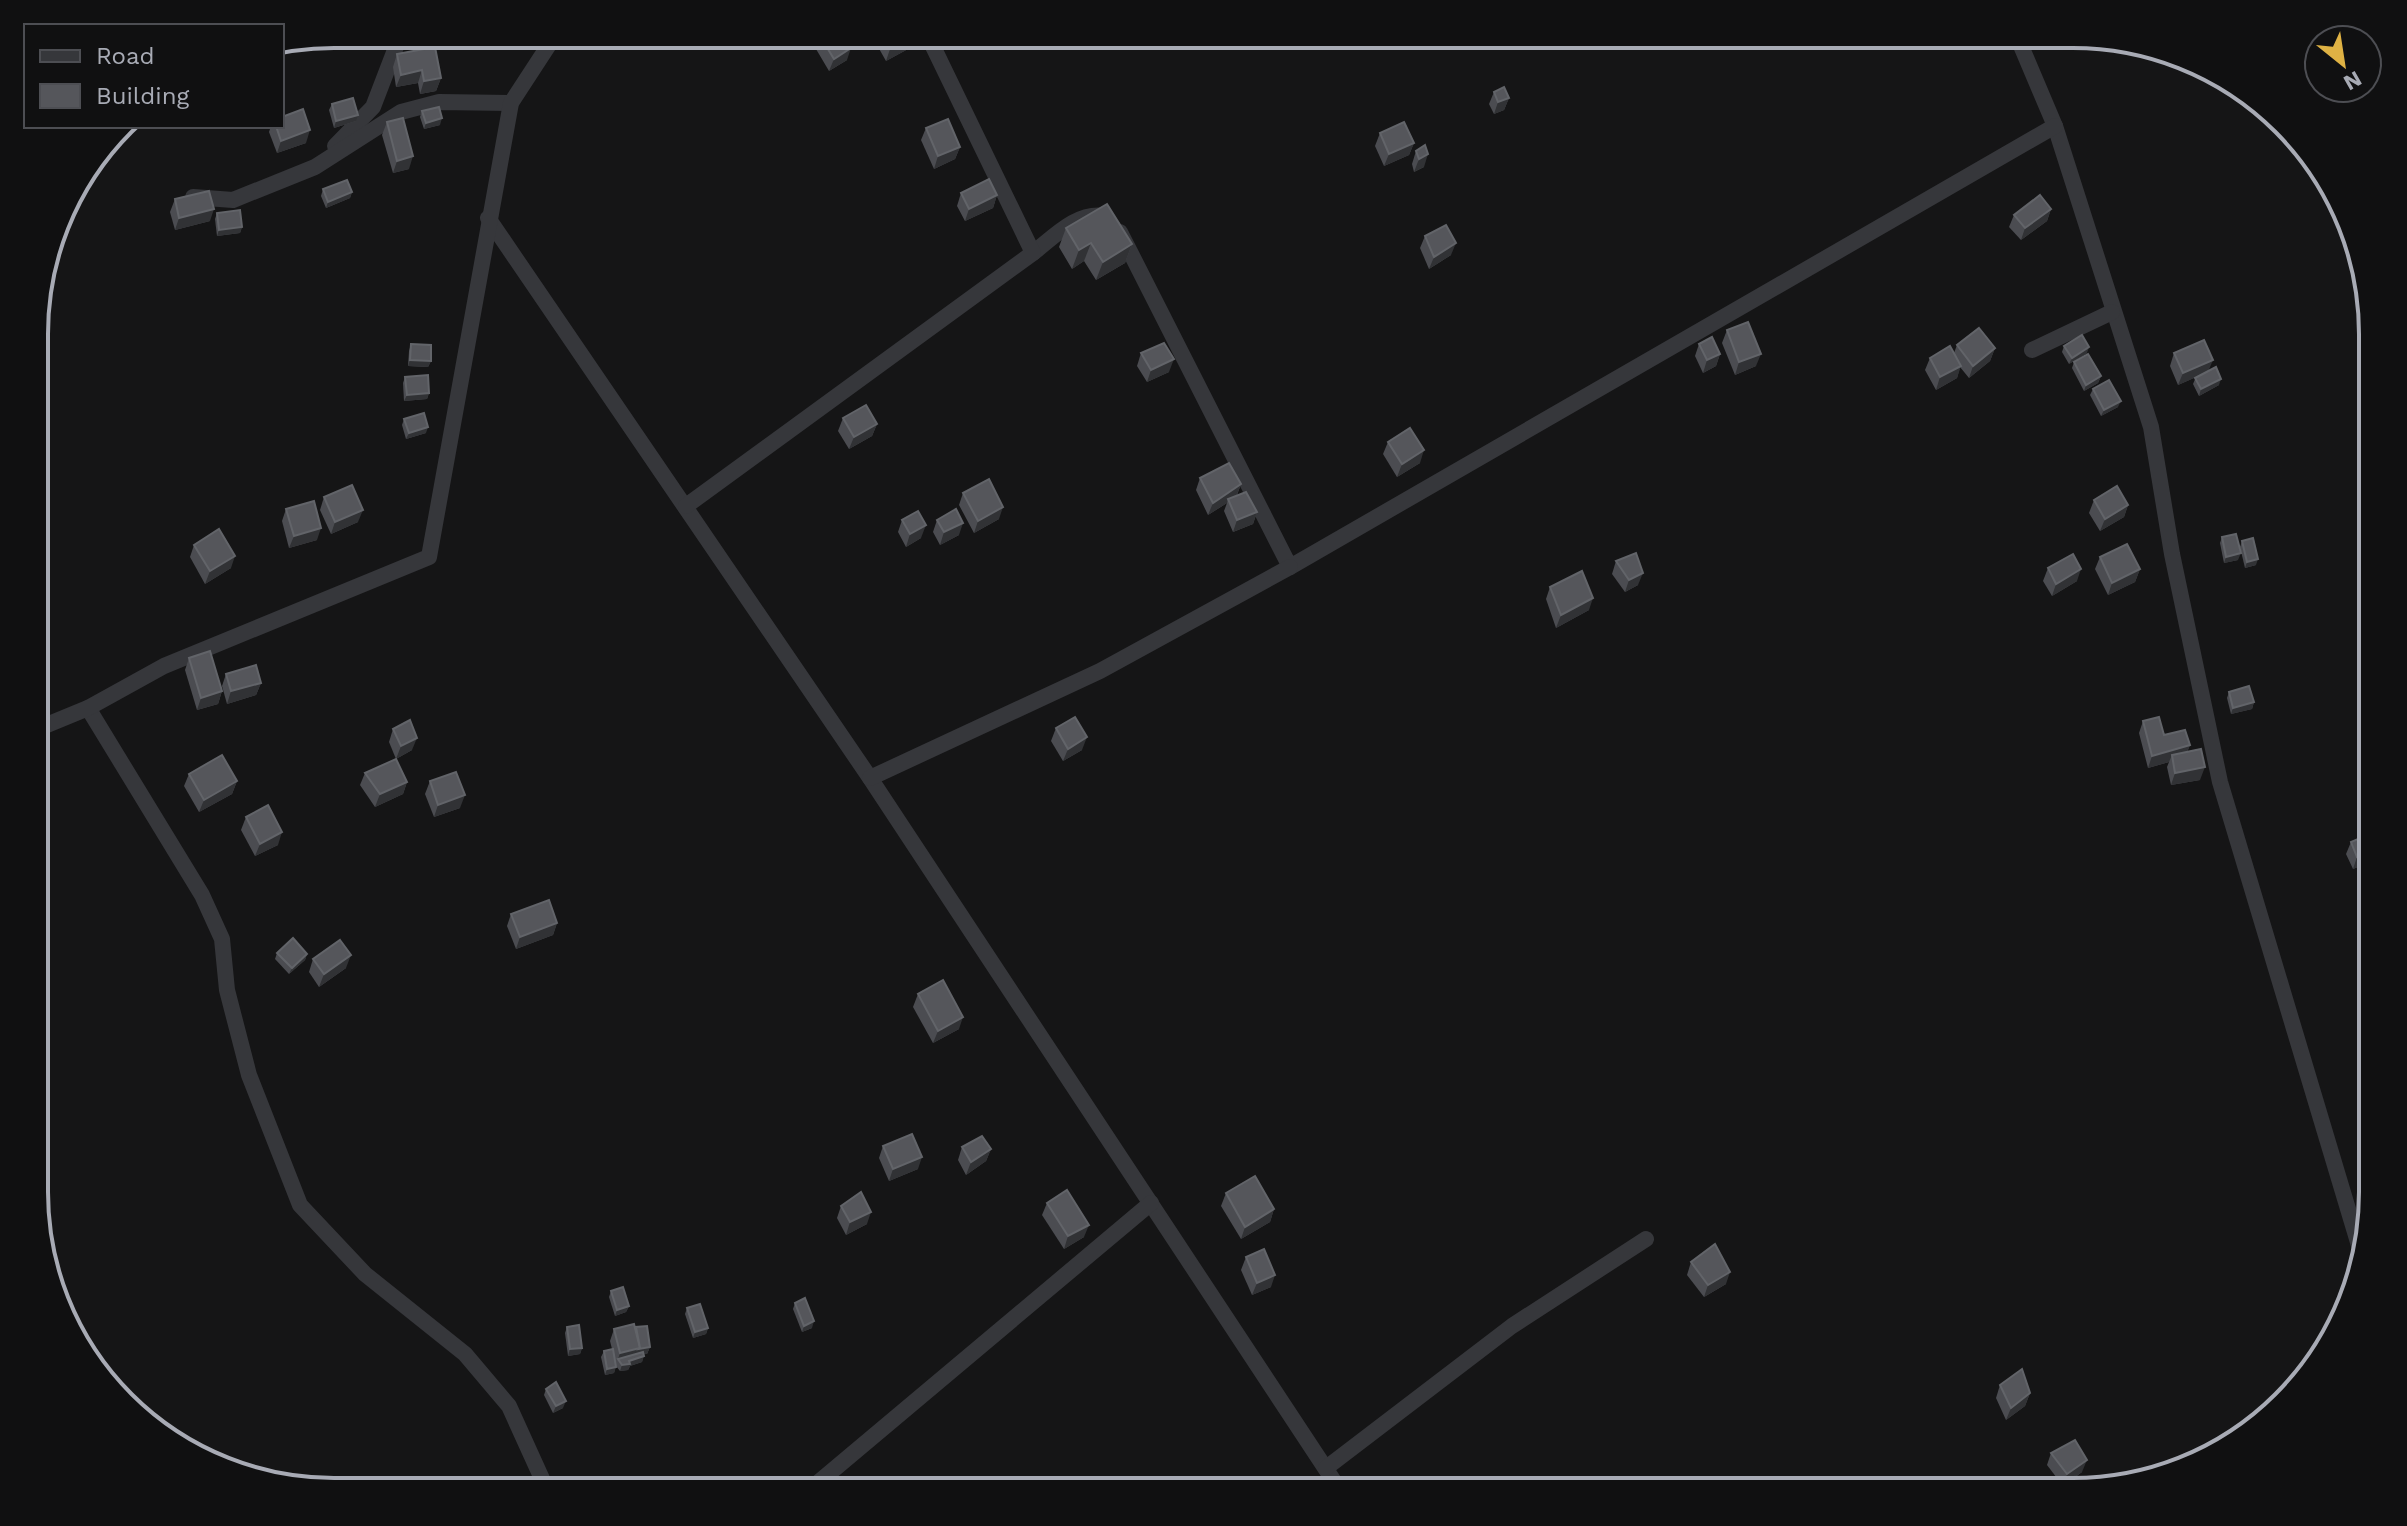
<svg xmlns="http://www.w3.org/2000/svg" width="2407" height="1526" viewBox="0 0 2407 1526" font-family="'Work Sans',sans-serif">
<rect width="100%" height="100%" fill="#151516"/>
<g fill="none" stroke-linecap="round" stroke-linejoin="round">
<g stroke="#36373b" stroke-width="16">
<polyline points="2016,34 2055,126 2151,427 2172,554 2220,782 2363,1259"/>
<polyline points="335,146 373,107 401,34"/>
<polyline points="193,197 233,200 315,167 401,112 439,102 511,103"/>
<polyline points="488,218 870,778 1341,1492"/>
<polyline points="1120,232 1290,567 2055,126"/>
<path d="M1033,253C1054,237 1076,212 1104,216"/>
<polyline points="2032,350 2112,312"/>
<polyline points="686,506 1033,253 927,34"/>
<polyline points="88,708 202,895 222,939 227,990 249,1075 300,1205 365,1274 465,1354 509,1406 548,1492"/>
<polyline points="37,729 88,708 164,666 429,557 511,103 556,34"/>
<polyline points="870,778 1100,671 1290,567"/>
<polyline points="1326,1468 1512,1326 1646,1239"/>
<polyline points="807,1492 1151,1203"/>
</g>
</g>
<g fill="#4b4c51">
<polygon points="873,34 911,34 908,49 886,61 872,36"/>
<polygon points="820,36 847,60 829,71 816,49"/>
<polygon points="397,54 441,78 436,91 420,94 418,83 396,87 393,67"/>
<polygon points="1494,92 1509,98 1504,110 1494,114 1489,104"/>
<polygon points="332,104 356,121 334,128 329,110"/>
<polygon points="422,111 440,125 424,129 420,117"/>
<polygon points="387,122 409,169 393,173 382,135"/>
<polygon points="271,126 282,126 306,143 277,153 269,132"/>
<polygon points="926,128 960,147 955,159 934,169 921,140"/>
<polygon points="1380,133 1414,143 1409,155 1384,166 1375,146"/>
<polygon points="1416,151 1424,167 1414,172 1412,164"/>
<polygon points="323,189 352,192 350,198 326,208 321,196"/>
<polygon points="961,193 997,195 993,208 965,221 957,206"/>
<polygon points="175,199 210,221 175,230 170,212"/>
<polygon points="2051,209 2047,221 2021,240 2009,227 2014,215"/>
<polygon points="217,213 242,227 240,233 217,236 215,219"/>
<polygon points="1066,228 1132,244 1125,263 1096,280 1084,261 1072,269 1059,247"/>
<polygon points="1425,236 1451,255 1429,269 1420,248"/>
<polygon points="1727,330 1756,366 1735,375 1722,343"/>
<polygon points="411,344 431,361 428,367 408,366 409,351"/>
<polygon points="1699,344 1720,354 1716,366 1703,373 1695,356"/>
<polygon points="1957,345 1995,348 1990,361 1969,378 1960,367 1957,378 1936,390 1925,370 1930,358 1954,353"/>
<polygon points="2064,346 2087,353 2069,364 2062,352"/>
<polygon points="1141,353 1169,372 1147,382 1137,366"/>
<polygon points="2174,353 2209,371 2219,385 2199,396 2193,384 2196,377 2178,385 2170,366"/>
<polygon points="2074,362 2101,376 2098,383 2084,391 2072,368"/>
<polygon points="405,377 429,393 427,399 404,401 403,383"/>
<polygon points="2093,389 2118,407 2101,416 2090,395"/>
<polygon points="843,418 877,424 872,436 849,449 838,431"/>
<polygon points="404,419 426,433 406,439 402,425"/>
<polygon points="1388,442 1420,463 1397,477 1383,454"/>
<polygon points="1200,478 1241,484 1237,495 1257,512 1253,524 1233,532 1224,511 1227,503 1208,515 1196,490"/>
<polygon points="963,493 999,519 974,533 959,505"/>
<polygon points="324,497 358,522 331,534 320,510"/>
<polygon points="2094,500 2128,505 2124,517 2100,531 2089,513"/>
<polygon points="286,509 317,540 289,548 282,521"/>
<polygon points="902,520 921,538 906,547 898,532"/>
<polygon points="937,520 959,535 940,545 933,532"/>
<polygon points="2222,537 2238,560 2224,563 2220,543"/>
<polygon points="2242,541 2256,565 2245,568 2240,547"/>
<polygon points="194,545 231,568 205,584 190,557"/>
<polygon points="2100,557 2140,569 2135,582 2108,595 2095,569"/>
<polygon points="1616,561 1638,585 1625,592 1612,574"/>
<polygon points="2048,568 2077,581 2052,596 2043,581"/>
<polygon points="1550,587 1589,610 1556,628 1546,599"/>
<polygon points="189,658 222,691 218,704 197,710 185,670"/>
<polygon points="226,674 261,683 256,695 227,704 222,686"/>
<polygon points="2229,692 2254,702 2252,709 2231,714 2227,698"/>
<polygon points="2143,721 2164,735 2190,745 2187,752 2200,780 2171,785 2167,767 2169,762 2148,768 2139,733"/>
<polygon points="1056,728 1082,750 1063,761 1051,741"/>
<polygon points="393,729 412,750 396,759 389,742"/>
<polygon points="365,773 407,782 403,794 375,807 360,785"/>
<polygon points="189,774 237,781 232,794 199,812 184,786"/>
<polygon points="430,781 460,808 434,817 425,794"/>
<polygon points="246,817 278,845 255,856 241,830"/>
<polygon points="2372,833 2372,861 2353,869 2346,854 2351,842"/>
<polygon points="511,914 557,923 553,935 516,949 507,926"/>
<polygon points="277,953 307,954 305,960 289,974 275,959"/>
<polygon points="313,959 346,968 319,987 309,972"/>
<polygon points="918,994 959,1029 933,1043 913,1007"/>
<polygon points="883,1146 918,1169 889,1181 879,1158"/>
<polygon points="962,1147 991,1149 986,1161 966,1175 958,1160"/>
<polygon points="1226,1193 1274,1209 1270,1222 1241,1239 1221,1206"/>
<polygon points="1047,1203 1084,1237 1064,1249 1042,1215"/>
<polygon points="841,1206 867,1224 846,1235 837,1218"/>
<polygon points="1246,1257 1271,1287 1252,1295 1241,1270"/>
<polygon points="1691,1262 1726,1284 1704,1297 1687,1275"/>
<polygon points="611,1291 629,1306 626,1312 615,1316 609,1297"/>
<polygon points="795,1303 812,1328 802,1332 793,1309"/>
<polygon points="687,1308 708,1328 706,1334 693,1338 685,1314"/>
<polygon points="567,1327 582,1348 580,1354 568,1356 565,1333"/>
<polygon points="614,1329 635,1329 650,1347 647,1354 644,1354 642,1362 630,1366 628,1370 620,1371 616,1366 614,1373 605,1375 601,1357 604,1351 612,1349 610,1341"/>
<polygon points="2000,1385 2030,1393 2025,1406 2006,1420 1996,1398"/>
<polygon points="546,1389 563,1408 553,1413 544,1395"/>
<polygon points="2051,1453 2082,1472 2063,1486 2047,1465"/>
</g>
<g fill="#313235">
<polygon points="912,37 908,49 886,61 890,49"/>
<polygon points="851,48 847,60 829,71 834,59"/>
<polygon points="422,70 418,83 396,87 401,75"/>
<polygon points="441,78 436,91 420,94 424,81"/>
<polygon points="1509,98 1504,110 1494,114 1498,102"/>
<polygon points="358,115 356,121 334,128 336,121"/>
<polygon points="442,118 440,125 424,129 426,123"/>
<polygon points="310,130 306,143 277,153 281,141"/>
<polygon points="1414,143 1409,155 1384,166 1389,154"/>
<polygon points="960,147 955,159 934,169 938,156"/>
<polygon points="1428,154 1424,167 1414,172 1419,159"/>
<polygon points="413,156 409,169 393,173 397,161"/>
<polygon points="352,192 350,198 326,208 328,202"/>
<polygon points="997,195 993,208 965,221 969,209"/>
<polygon points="214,209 210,221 175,230 179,218"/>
<polygon points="2051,209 2047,221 2021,240 2025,228"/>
<polygon points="242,227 240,233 217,236 219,230"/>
<polygon points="1091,243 1084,261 1072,269 1079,250"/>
<polygon points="1456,243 1451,255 1429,269 1434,257"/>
<polygon points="1132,244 1125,263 1096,280 1103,262"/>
<polygon points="2089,347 2087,353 2069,364 2072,358"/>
<polygon points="1995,348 1990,361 1969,378 1973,366"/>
<polygon points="1720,354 1716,366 1703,373 1707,360"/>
<polygon points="1761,354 1756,366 1735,375 1739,362"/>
<polygon points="1174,359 1169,372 1147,382 1151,370"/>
<polygon points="410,360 431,361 428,367 408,366"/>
<polygon points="2213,360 2208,372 2178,385 2183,373"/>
<polygon points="1961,366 1957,378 1936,390 1940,377"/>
<polygon points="2101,376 2098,383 2084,391 2086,385"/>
<polygon points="2221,379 2219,385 2199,396 2201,389"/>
<polygon points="429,393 427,399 404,401 407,395"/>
<polygon points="2121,401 2118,407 2101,416 2104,410"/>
<polygon points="877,424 872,436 849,449 854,437"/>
<polygon points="428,427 426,433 406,439 409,433"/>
<polygon points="1424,450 1420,463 1397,477 1402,464"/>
<polygon points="1241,484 1236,497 1228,499 1227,503 1208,515 1213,503"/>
<polygon points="2128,505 2124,517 2100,531 2105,519"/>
<polygon points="1003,507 999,519 974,533 978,521"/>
<polygon points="363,510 358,522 331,534 335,522"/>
<polygon points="1257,512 1253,524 1233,532 1237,520"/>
<polygon points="963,523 959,535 940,545 944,532"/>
<polygon points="926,525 921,538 906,547 910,534"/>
<polygon points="321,528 317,540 289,548 294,536"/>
<polygon points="2241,553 2238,560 2224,563 2226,557"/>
<polygon points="235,556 231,568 205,584 210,571"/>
<polygon points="2258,559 2256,565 2245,568 2247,562"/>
<polygon points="2081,569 2077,581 2052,596 2056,584"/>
<polygon points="2140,569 2135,582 2108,595 2112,583"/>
<polygon points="1643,573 1638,585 1625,592 1629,580"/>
<polygon points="1593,598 1589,610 1556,628 1561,615"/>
<polygon points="261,683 256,695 227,704 231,691"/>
<polygon points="222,691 218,704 197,710 201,698"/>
<polygon points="2254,702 2252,709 2231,714 2233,708"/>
<polygon points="1087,737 1082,750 1063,761 1068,749"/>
<polygon points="417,738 412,750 396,759 401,746"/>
<polygon points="2190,745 2185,758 2172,755 2169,762 2148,768 2152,756"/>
<polygon points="2205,767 2200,780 2171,785 2175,773"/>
<polygon points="237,781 232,794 199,812 204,800"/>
<polygon points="407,782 403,794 375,807 380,794"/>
<polygon points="465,795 460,808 434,817 438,805"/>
<polygon points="282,832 278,845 255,856 260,844"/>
<polygon points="2372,851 2372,861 2353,869 2357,857"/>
<polygon points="557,923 553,935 516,949 520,937"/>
<polygon points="307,954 305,960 289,974 292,968"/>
<polygon points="351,955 346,968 319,987 324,974"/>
<polygon points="963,1017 959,1029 933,1043 938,1031"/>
<polygon points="991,1149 986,1161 966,1175 971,1162"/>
<polygon points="922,1157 918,1169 889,1181 893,1169"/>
<polygon points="1274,1209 1270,1222 1241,1239 1245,1227"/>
<polygon points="871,1212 867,1224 846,1235 850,1222"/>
<polygon points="1089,1225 1084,1237 1064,1249 1068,1236"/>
<polygon points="1730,1272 1726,1284 1704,1297 1708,1285"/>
<polygon points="1275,1275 1271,1287 1252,1295 1257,1283"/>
<polygon points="629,1306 626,1312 615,1316 617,1310"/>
<polygon points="814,1321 812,1328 802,1332 804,1326"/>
<polygon points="708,1328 706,1334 693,1338 695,1332"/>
<polygon points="650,1347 647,1354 637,1355 644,1356 642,1362 630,1366 628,1370 620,1371 622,1365 618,1359 620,1353 640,1348"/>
<polygon points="582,1348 580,1354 568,1356 570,1349"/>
<polygon points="616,1367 614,1373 605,1375 607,1369"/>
<polygon points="2030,1393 2025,1406 2006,1420 2011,1408"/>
<polygon points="566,1401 563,1408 553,1413 556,1406"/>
<polygon points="2087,1460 2082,1472 2063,1486 2067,1474"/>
</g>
<g fill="#55565b" stroke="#626469" stroke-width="2">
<polygon points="824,34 843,34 851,48 834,59 820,36"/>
<polygon points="882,34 911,34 912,37 890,49"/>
<polygon points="435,47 441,78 424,81 422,70 401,75 397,54"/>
<polygon points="1504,87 1509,98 1498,102 1494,92"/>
<polygon points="353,98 358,115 336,121 332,104"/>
<polygon points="439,107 442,118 426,123 422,111"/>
<polygon points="303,109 310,130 281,141 276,126 282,126 282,117"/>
<polygon points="403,118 413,156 397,161 387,122"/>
<polygon points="948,119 960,147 938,156 926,128"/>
<polygon points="1404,122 1414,143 1389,154 1380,133"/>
<polygon points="1425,145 1428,154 1419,159 1416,151"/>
<polygon points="989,179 997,195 969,209 961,193"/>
<polygon points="347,180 352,192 328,202 323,189"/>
<polygon points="209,191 214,209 179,218 175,199"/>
<polygon points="2040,195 2051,209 2025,228 2014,215"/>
<polygon points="1107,204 1132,244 1103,262 1091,243 1079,250 1066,228"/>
<polygon points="240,210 242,227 219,230 217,213"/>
<polygon points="1446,225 1456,243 1434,257 1425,236"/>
<polygon points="1748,322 1761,354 1739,362 1727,330"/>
<polygon points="1979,328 1995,348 1973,366 1957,345"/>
<polygon points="2082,335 2089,347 2072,358 2064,346"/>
<polygon points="1712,337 1720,354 1707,360 1699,344"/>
<polygon points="2204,340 2213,360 2183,373 2174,353"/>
<polygon points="1164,343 1174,359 1151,370 1141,353"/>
<polygon points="411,344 431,345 431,361 410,360"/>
<polygon points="1950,346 1961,366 1940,377 1930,358"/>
<polygon points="2088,354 2101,376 2086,385 2074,362"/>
<polygon points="2216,367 2221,379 2201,389 2195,378"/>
<polygon points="428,375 429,393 407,395 405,377"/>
<polygon points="2109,380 2121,401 2104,410 2093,389"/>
<polygon points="866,405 877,424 854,437 843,418"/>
<polygon points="424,413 428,427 409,433 404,419"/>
<polygon points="1410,428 1424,450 1402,464 1388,442"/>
<polygon points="1229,463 1241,484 1213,503 1200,478"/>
<polygon points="989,479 1003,507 978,521 963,493"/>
<polygon points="352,485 363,510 335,522 324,497"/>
<polygon points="2117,486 2128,505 2105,519 2094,500"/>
<polygon points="1246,492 1257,512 1237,520 1228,499"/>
<polygon points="314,501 321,528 294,536 286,509"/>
<polygon points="956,509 963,523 944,532 937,520"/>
<polygon points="918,511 926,525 910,534 902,520"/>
<polygon points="219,529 235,556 210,571 194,545"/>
<polygon points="2236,534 2241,553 2226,557 2222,537"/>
<polygon points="2253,538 2258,559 2247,562 2242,541"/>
<polygon points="2127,544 2140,569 2112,583 2100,557"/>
<polygon points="1636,553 1643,573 1629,580 1616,561"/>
<polygon points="2073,554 2081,569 2056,584 2048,568"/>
<polygon points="1582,571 1593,598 1561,615 1550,587"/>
<polygon points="210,651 222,691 201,698 189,658"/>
<polygon points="256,665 261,683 231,691 226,674"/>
<polygon points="2249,686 2254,702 2233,708 2229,692"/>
<polygon points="1075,717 1087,737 1068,749 1056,728"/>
<polygon points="2159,717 2164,735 2185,730 2190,745 2152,756 2143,721"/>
<polygon points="410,720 417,738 401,746 393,729"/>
<polygon points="2201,749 2205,767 2175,773 2172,755"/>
<polygon points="222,755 237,781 204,800 189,774"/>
<polygon points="396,759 407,782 380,794 365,773"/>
<polygon points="456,772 465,795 438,805 430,781"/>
<polygon points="268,805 282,832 260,844 246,817"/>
<polygon points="2372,833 2372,851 2357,857 2351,842"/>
<polygon points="549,900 557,923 520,937 511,914"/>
<polygon points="293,938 307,954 292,968 277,953"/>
<polygon points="340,940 351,955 324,974 313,959"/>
<polygon points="943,980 963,1017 938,1031 918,994"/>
<polygon points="912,1134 922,1157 893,1169 883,1146"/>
<polygon points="982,1136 991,1149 971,1162 962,1147"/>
<polygon points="1255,1176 1274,1209 1245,1227 1226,1193"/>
<polygon points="1067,1190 1089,1225 1068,1236 1047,1203"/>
<polygon points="861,1192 871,1212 850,1222 841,1206"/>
<polygon points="1715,1244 1730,1272 1708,1285 1691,1262"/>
<polygon points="1264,1249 1275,1275 1257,1283 1246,1257"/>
<polygon points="623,1287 629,1306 617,1310 611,1291"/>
<polygon points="805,1298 814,1321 804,1326 795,1303"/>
<polygon points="700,1304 708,1328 695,1332 687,1308"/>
<polygon points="634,1324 640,1348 620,1353 614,1329"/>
<polygon points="579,1325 582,1348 570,1349 567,1327"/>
<polygon points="647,1326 650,1347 639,1349 640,1348 636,1327"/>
<polygon points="613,1349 616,1367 607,1369 604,1351"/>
<polygon points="643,1352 644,1356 629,1361 630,1364 622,1365 618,1359"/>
<polygon points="2022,1369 2030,1393 2011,1408 2000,1385"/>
<polygon points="556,1382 566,1401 556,1406 546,1389"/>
<polygon points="2075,1440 2087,1460 2067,1474 2051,1453"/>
</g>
<path d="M0 0H2407V1526H0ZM334 48H2073A286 286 0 0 1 2359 334V1192A286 286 0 0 1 2073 1478H334A286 286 0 0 1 48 1192V334A286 286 0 0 1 334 48Z" fill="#101011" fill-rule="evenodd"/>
<path fill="none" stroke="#a8abb5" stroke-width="4" d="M334 48H2073A286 286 0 0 1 2359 334V1192A286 286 0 0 1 2073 1478H334A286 286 0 0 1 48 1192V334A286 286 0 0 1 334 48Z"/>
<rect x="24" y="24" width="260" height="104" fill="#101011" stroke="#4d4e53" stroke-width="2"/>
<rect x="40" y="50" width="40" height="12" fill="#36373b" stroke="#4d4e53" stroke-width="2"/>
<text x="96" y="64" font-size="24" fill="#a8abb5">Road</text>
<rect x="40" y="84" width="40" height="24" fill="#55565b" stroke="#4d4e53" stroke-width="2"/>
<text x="96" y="104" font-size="24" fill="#a8abb5">Building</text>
<g transform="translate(2343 64) rotate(150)"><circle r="38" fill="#101011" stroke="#4d4e53" stroke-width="2"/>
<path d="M0-6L14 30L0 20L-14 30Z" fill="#dfb244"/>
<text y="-12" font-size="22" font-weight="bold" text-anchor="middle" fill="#a8abb5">N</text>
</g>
</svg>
